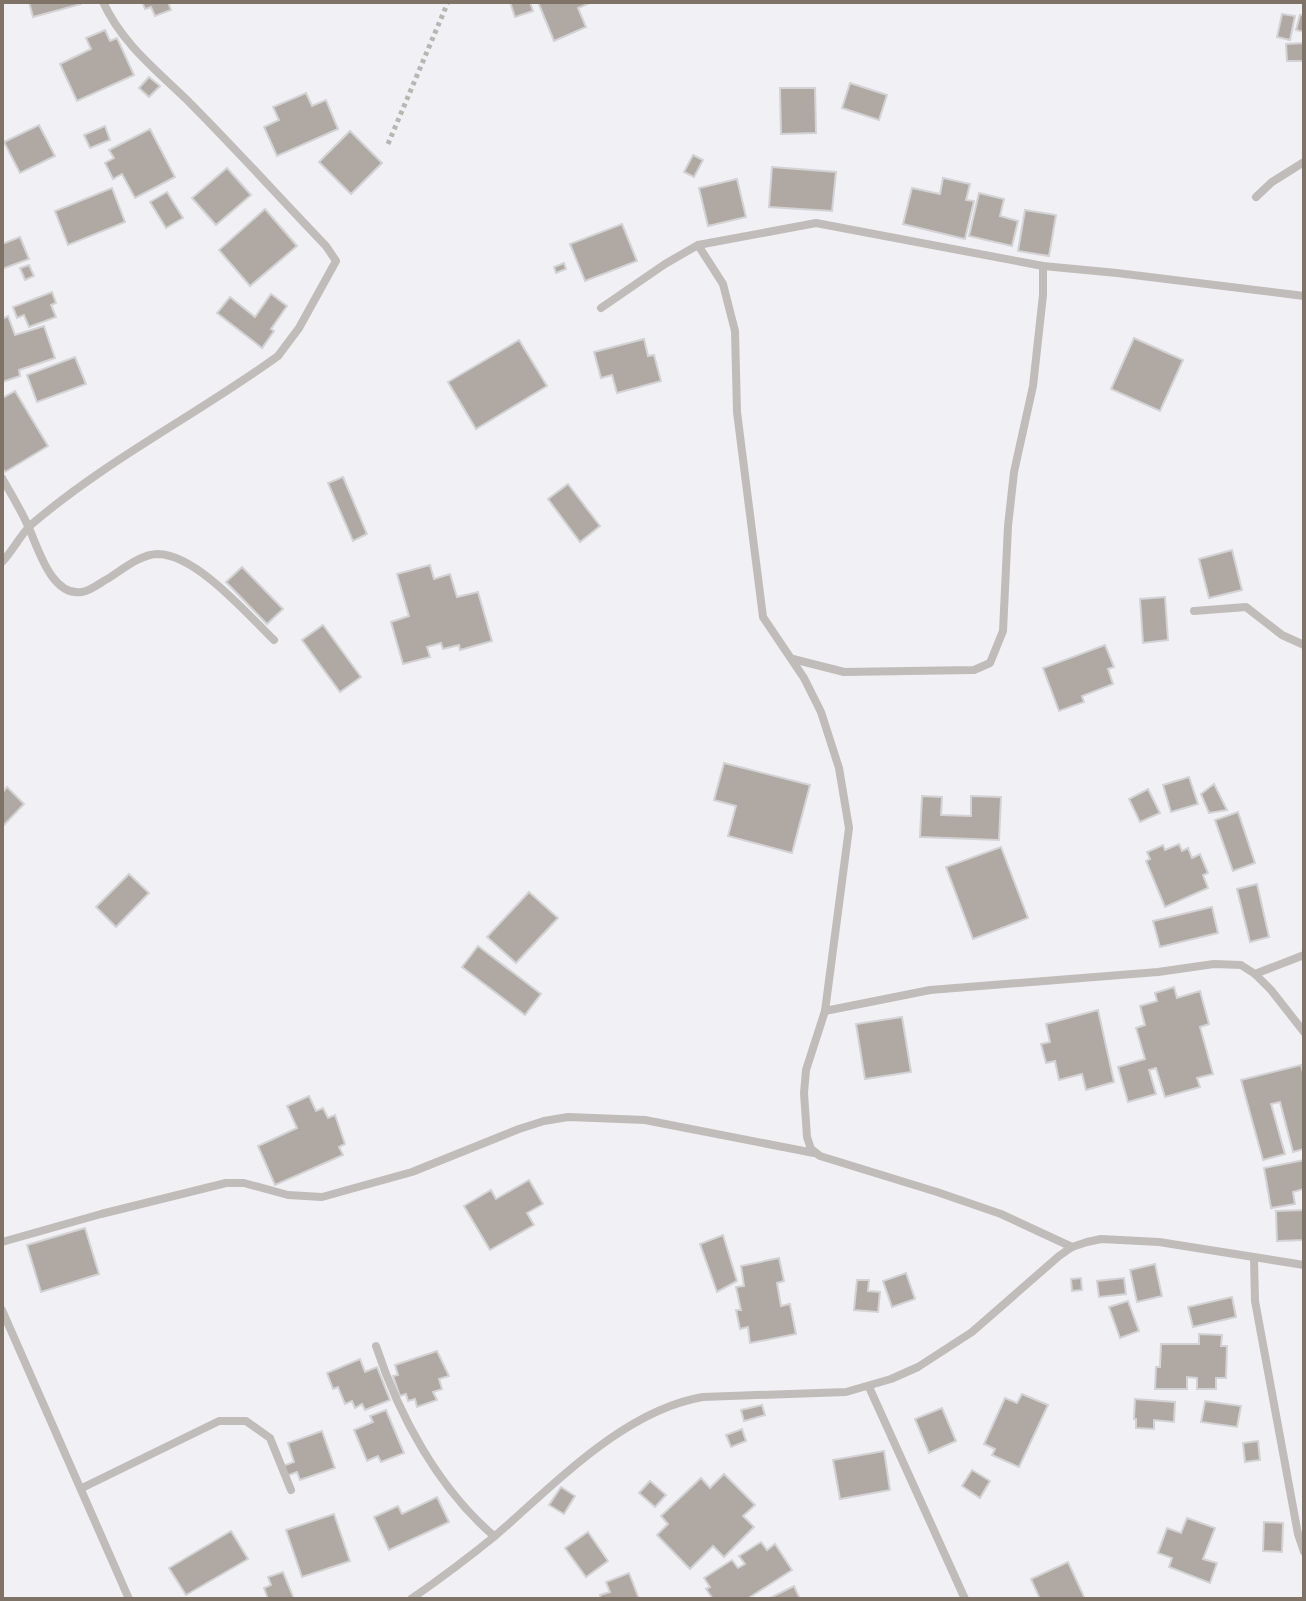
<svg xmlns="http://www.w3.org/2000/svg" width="1306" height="1601" viewBox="0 0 1306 1601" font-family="Rubik,sans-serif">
<rect width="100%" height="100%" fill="#f1f0f4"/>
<g fill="#afa8a3" stroke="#d3d3d5" stroke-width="2">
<polygon points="29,2 81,2 81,4 33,17"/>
<polygon points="142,2 168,2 171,10 155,16 151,7 145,9"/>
<polygon points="510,2 530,2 533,11 515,17"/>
<polygon points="538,2 592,2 578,8 586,27 554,41"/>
<polygon points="1282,14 1295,16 1290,40 1277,37"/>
<polygon points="1300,15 1304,15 1304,32 1296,30"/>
<polygon points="105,30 110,41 117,38 134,75 77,101 60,64 91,49 86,38"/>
<polygon points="1304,43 1304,61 1287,61 1286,44"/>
<polygon points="149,77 160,86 149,97 139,88"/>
<polygon points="850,83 887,95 879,120 842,108"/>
<polygon points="780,88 815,88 816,133 781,134"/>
<polygon points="306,93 312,106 326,100 338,129 277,156 264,127 279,120 273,107"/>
<polygon points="39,125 55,156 20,173 4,142"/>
<polygon points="105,126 110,140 90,148 84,135"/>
<polygon points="150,129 175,177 135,198 122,174 113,179 105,163 114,158 109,150"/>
<polygon points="350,131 382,163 351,194 319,162"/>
<polygon points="693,155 703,160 694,177 684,172"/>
<polygon points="772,167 836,172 832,211 769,207"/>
<polygon points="227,168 251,195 216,225 192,198"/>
<polygon points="943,178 970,184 966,200 974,201 965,239 903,224 912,188 940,194"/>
<polygon points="737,179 746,217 708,226 699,188"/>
<polygon points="112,188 125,222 68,245 55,211"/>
<polygon points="167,192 183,218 166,228 150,202"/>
<polygon points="979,193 1004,199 1000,216 1018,221 1012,246 969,236"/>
<polygon points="265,209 297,246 250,286 219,250"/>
<polygon points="1025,210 1056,215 1049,256 1018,251"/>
<polygon points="622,224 637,261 585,281 570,244"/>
<polygon points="20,237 29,259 2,269 2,244"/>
<polygon points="564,263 566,269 556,273 554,267"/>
<polygon points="29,265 34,276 25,280 20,268"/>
<polygon points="52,292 56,303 51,305 56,317 29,327 24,315 17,318 13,307"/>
<polygon points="271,294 287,306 271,329 274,331 262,348 217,313 230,297 255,317"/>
<polygon points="8,316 15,335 44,326 55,358 19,370 20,376 2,382 2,319"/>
<polygon points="1134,338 1183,360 1160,411 1111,389"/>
<polygon points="644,339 648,356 654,355 661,381 617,393 612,375 601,378 594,352"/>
<polygon points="519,340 547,386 476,429 448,382"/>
<polygon points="75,357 86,384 37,402 27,375"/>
<polygon points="15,391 48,446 5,472 2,467 2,398"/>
<polygon points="343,477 367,534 353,541 328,483"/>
<polygon points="568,484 600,526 580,542 548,499"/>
<polygon points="1232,550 1242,590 1209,598 1199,559"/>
<polygon points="430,565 434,579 450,574 457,597 478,592 492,641 460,650 459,645 443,649 441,643 427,647 430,657 403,664 391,622 409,616 397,574"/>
<polygon points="242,567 283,609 267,624 226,582"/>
<polygon points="1165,597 1168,640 1143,643 1140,599"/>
<polygon points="323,625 361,677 340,692 302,640"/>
<polygon points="1105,645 1114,667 1108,669 1113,684 1082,696 1084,702 1059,711 1043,668"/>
<polygon points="724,763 810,785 792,853 728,836 736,806 714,800"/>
<polygon points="1189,777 1198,804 1171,812 1163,785"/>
<polygon points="1214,784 1227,810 1209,813 1201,794"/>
<polygon points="7,787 24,804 2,827 2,793"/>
<polygon points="1148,789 1160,813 1140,822 1129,799"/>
<polygon points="922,796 942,797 941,815 971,816 971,796 1001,797 999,840 920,837"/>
<polygon points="1238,812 1255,863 1233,871 1215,820"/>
<polygon points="1179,844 1182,851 1188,848 1192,858 1200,854 1208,873 1203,875 1208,888 1165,907 1146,861 1150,859 1147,852 1163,845 1165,850"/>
<polygon points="1001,847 1028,918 973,939 946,867"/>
<polygon points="129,874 149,893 116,927 96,907"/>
<polygon points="1257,884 1269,937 1250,942 1237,889"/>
<polygon points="529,892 558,918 516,963 487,937"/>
<polygon points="1212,907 1218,933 1160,947 1153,921"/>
<polygon points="478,946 541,994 525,1015 462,967"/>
<polygon points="1174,987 1177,998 1200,991 1209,1024 1200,1027 1213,1074 1197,1078 1200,1087 1165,1097 1156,1068 1149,1070 1156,1094 1128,1102 1118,1067 1145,1059 1136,1028 1145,1025 1140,1006 1157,1001 1155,993"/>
<polygon points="1098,1010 1114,1082 1086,1090 1082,1074 1059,1080 1055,1061 1046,1063 1041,1044 1050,1042 1046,1024"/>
<polygon points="902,1017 911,1072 865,1079 856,1024"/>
<polygon points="1301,1065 1304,1076 1304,1149 1293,1152 1280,1102 1271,1104 1285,1154 1263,1160 1241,1080"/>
<polygon points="309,1096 316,1111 323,1108 328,1118 335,1115 345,1144 339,1147 343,1155 275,1185 258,1146 297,1128 287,1106"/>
<polygon points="1304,1160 1304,1189 1293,1192 1295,1204 1271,1208 1264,1168"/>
<polygon points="529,1180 543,1204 527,1213 534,1225 490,1250 464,1206 491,1190 496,1199"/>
<polygon points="1304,1210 1304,1240 1277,1241 1276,1211"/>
<polygon points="85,1228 99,1274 41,1292 27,1245"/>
<polygon points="723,1235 737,1281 717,1292 700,1244"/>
<polygon points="779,1258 784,1281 777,1283 781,1306 790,1304 796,1334 750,1343 748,1327 740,1329 736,1310 741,1310 736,1287 744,1286 741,1266"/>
<polygon points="1155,1264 1162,1296 1137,1302 1130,1270"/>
<polygon points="906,1273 915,1299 892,1307 883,1281"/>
<polygon points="1081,1278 1082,1290 1072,1291 1071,1279"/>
<polygon points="1124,1278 1126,1294 1099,1297 1097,1281"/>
<polygon points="857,1280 869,1280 868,1291 880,1292 878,1312 854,1310"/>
<polygon points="1232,1297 1236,1317 1193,1327 1188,1307"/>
<polygon points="1128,1301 1139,1331 1120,1338 1109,1307"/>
<polygon points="1199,1334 1222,1335 1221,1346 1227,1346 1226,1378 1216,1378 1216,1389 1197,1389 1197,1378 1187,1377 1187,1389 1155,1389 1156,1367 1160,1367 1161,1344 1199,1344"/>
<polygon points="437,1351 449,1376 439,1379 442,1389 433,1392 437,1400 417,1407 415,1399 408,1401 406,1394 400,1396 393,1376 398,1375 395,1365"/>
<polygon points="360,1359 365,1372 377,1367 390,1400 365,1410 362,1404 355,1408 352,1401 345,1404 338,1387 333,1389 327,1373"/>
<polygon points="1022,1394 1048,1405 1019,1467 992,1455 995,1449 984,1444 1005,1398 1017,1403"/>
<polygon points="1135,1399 1175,1402 1174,1422 1154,1420 1154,1429 1136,1428 1136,1419 1134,1419"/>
<polygon points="1205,1401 1241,1406 1237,1427 1201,1422"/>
<polygon points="762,1405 765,1415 744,1421 741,1410"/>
<polygon points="942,1408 956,1441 929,1453 915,1419"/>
<polygon points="386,1410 404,1453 381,1462 378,1456 367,1461 354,1430 373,1422 370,1416"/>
<polygon points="742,1429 746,1441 731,1447 726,1435"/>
<polygon points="322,1431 335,1468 300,1480 297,1472 286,1476 283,1466 294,1462 288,1443"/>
<polygon points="1258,1441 1260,1460 1245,1462 1243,1443"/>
<polygon points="884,1451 890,1490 840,1499 833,1460"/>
<polygon points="972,1470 990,1481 980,1498 962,1486"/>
<polygon points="724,1474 755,1505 743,1516 754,1527 724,1557 713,1546 690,1569 657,1535 668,1524 661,1516 701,1478 710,1488"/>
<polygon points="650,1481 666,1495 655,1507 639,1493"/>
<polygon points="561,1487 575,1496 564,1514 549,1505"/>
<polygon points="437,1497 449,1522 389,1550 374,1517 398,1506 402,1514"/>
<polygon points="334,1514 350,1561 302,1577 286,1530"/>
<polygon points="1187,1518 1215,1528 1203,1559 1217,1563 1210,1583 1169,1567 1172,1558 1158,1553 1167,1528 1181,1533"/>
<polygon points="1264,1522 1283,1523 1282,1552 1263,1551"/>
<polygon points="231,1531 248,1559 186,1595 169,1568"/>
<polygon points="588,1532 608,1561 586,1577 565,1548"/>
<polygon points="761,1542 767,1550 775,1544 792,1570 747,1599 713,1599 706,1589 710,1587 704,1578 732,1560 738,1568 745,1564 739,1556"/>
<polygon points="1068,1562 1085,1599 1040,1599 1031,1579"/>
<polygon points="283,1572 294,1599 268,1599 264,1588 271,1585 268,1577"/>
<polygon points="629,1573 639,1599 601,1599 600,1595 610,1592 606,1582"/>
<polygon points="794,1586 800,1599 768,1599"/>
</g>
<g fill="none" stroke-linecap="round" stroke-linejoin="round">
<polyline stroke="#b8b6b3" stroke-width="5" stroke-dasharray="4 4" stroke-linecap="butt" points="388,144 448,2"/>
<g stroke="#c0bcb9" stroke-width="8">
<polyline points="1256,197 1272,182 1304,162"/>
<polyline points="698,245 723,284 735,331 737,412 763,617 804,678 821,712 839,768 849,828 825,1011 806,1070 804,1093 807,1137 811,1149 820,1156 937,1192 1001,1214 1072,1247"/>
<polyline points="601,308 665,264 698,245 816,223 1043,266 1117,273 1304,296"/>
<path d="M2,478C11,494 21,510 28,526C38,547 51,597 82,592C91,591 101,582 109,578C123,569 141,554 158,554C197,555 247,614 274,640"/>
<path d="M2,562C13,551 22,532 32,524C108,459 198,414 278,356L299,328L336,261L326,246C279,197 234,147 186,99C154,68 122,43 103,2"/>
<polyline points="1194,611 1246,607 1282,635 1304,645"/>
<polyline points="793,659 844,672 974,670 990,663 1003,631 1008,526 1014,472 1033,386 1043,295 1043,266"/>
<polyline points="1255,974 1304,955"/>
<polyline points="825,1011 930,990 1158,972 1214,964 1241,965 1255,974 1271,990 1304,1032"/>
<polyline points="2,1242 101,1214 226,1183 244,1183 288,1195 322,1197 412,1172 519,1129 544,1121 568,1117 645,1120 814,1153"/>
<polyline points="1254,1258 1255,1301 1298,1534 1304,1552"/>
<polyline points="2,1310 129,1599"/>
<path d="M376,1346C399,1416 438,1488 494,1536"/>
<polyline points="869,1387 965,1599"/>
<polyline points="82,1488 219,1421 246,1421 270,1438 291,1490"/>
<path d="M411,1599C440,1579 468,1558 495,1536C554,1485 624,1410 703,1397L846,1392L891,1379L918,1367L972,1332L1059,1256L1072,1247L1087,1242L1101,1239L1159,1242L1304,1265"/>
</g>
</g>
<rect width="1306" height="1601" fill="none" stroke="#7e7366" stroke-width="8"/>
</svg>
